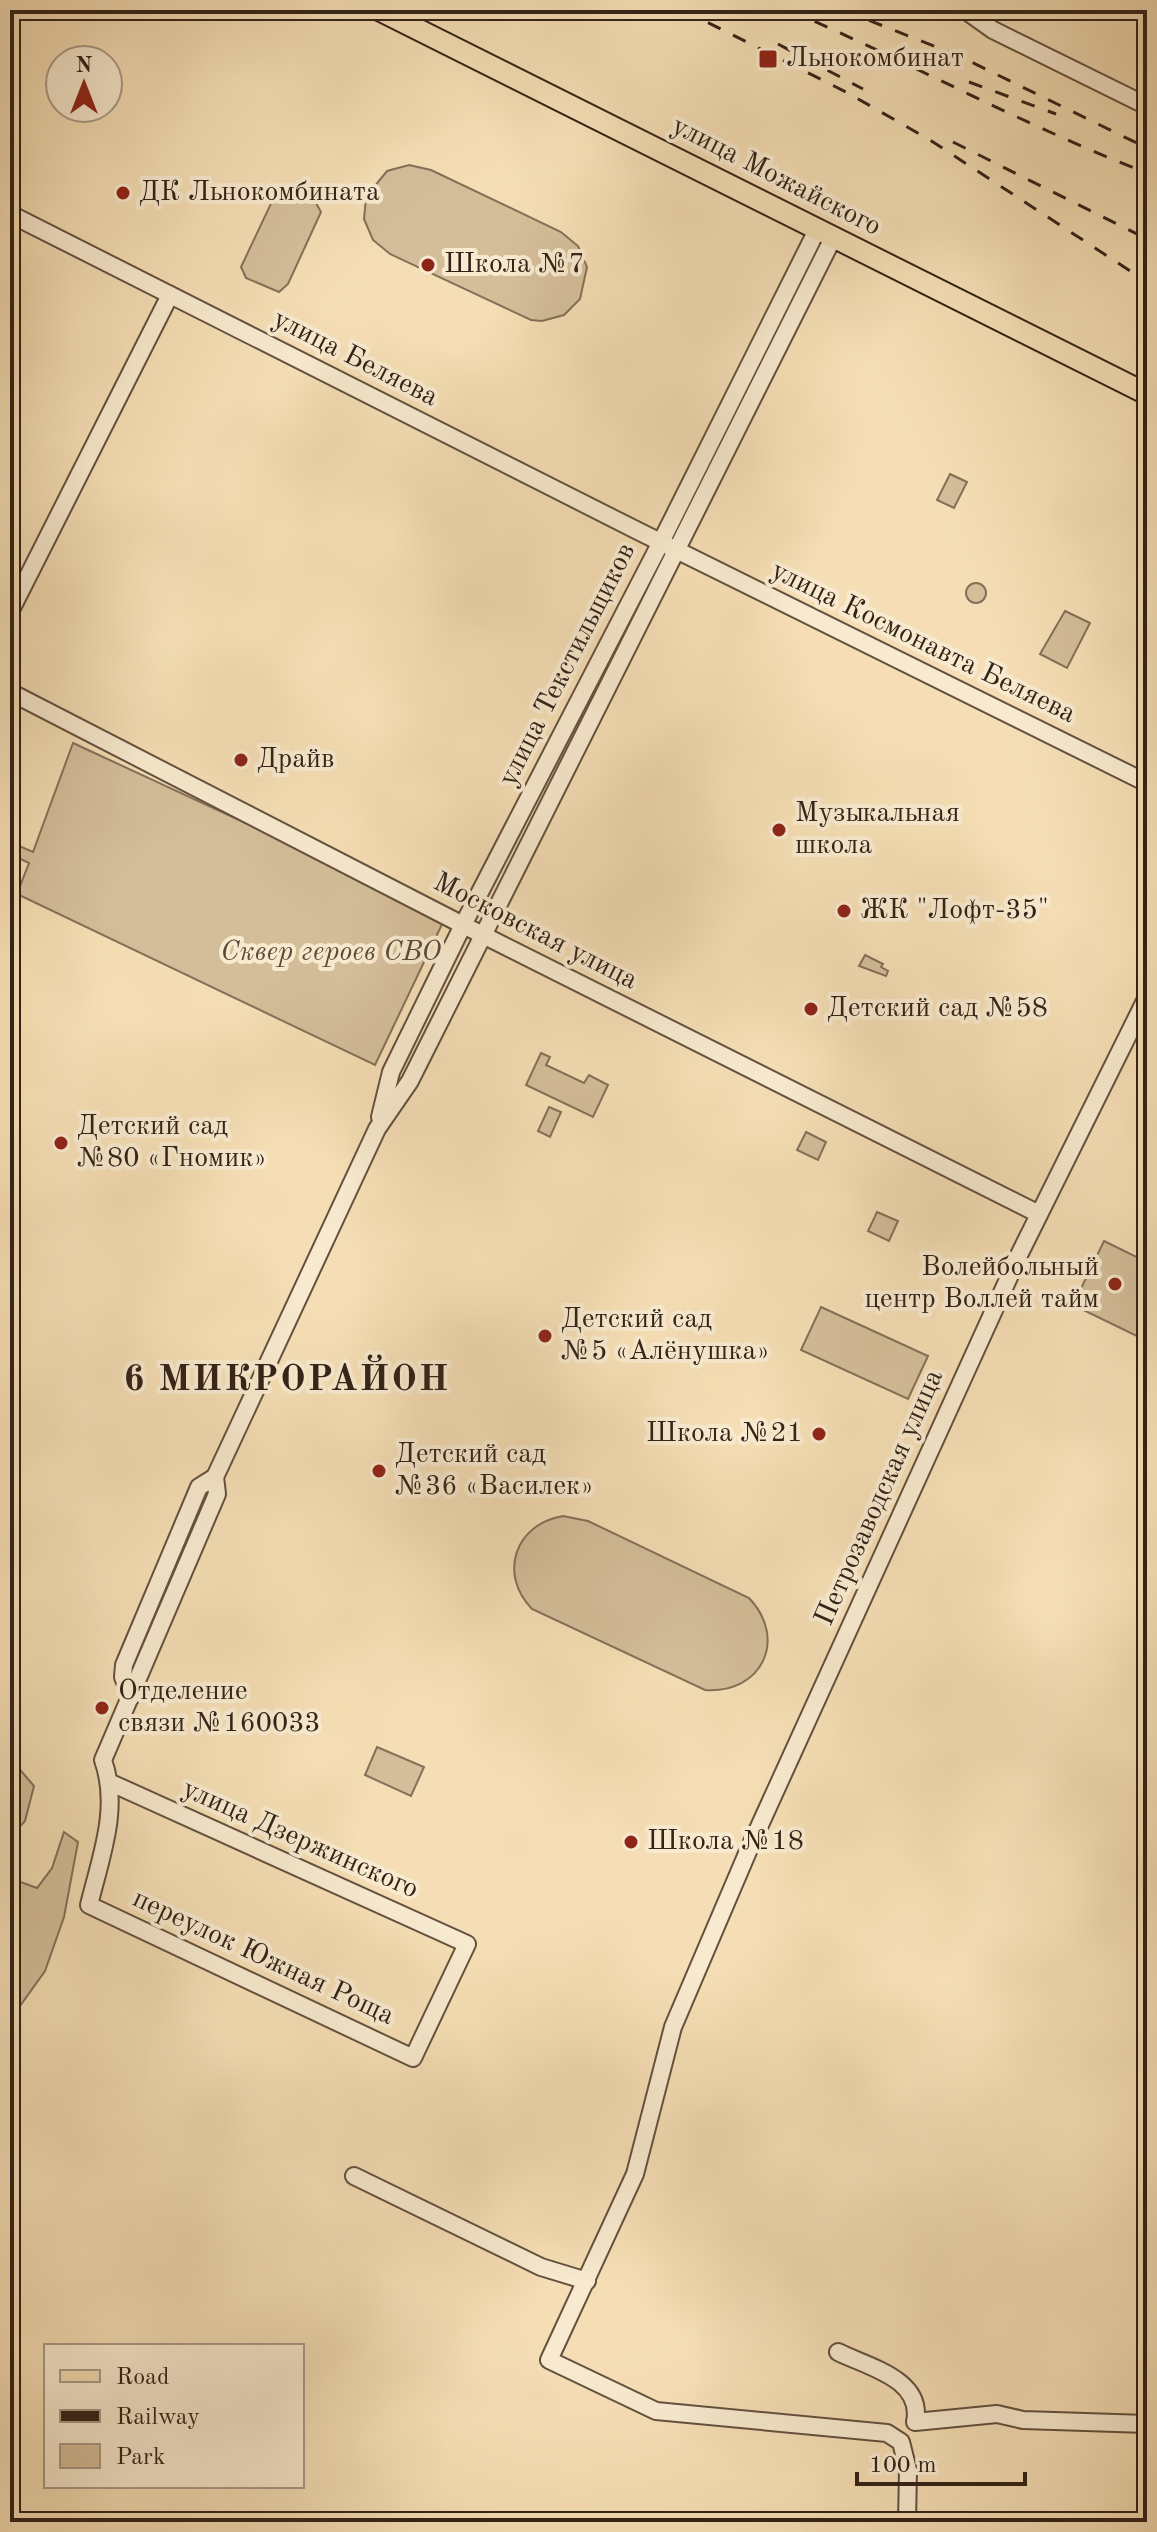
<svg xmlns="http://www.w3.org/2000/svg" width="1157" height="2532" viewBox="0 0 1157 2532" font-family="'Old Standard TT',serif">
<rect width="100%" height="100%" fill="#f5deb5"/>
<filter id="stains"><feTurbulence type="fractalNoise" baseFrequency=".0025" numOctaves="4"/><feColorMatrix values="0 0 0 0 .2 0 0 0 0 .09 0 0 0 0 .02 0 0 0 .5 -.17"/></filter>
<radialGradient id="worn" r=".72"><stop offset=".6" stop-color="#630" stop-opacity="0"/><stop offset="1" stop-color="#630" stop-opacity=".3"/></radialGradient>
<g fill="#d4be9a" stroke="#847059" stroke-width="2">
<polygon points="409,165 431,170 561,232 578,246 587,267 580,299 564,315 542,321 531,320 390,254 373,240 364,219 366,197 387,171"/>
<polygon points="286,190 316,203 321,212 288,284 279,292 246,278 241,267 275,195"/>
<polygon points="950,474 967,482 954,508 937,500"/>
<circle cx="976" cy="593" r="10"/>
<polygon points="1065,611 1090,623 1067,668 1040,654"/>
<polygon points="73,743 446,916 375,1065 17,894 29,863 10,854 10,842 33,852"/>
<polygon points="865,955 883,964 881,967 888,971 886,976 859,966"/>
<polygon points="541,1053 550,1057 546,1065 584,1083 589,1075 608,1085 593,1117 526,1085"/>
<polygon points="549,1107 561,1112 550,1137 538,1131"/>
<polygon points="806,1132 826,1142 818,1160 797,1150"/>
<polygon points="877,1212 898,1221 889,1241 868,1231"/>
<polygon points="1104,1241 1147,1262 1147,1341 1073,1305"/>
<polygon points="821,1307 928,1356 908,1399 801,1350"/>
<path d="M563,1516L588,1521L749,1598C788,1639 762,1694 705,1690L532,1609C498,1574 515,1524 563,1516Z"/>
<polygon points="377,1747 424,1767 411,1796 365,1775"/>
<polygon points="10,1758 34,1786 25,1821 10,1837"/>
<polygon points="64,1832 78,1842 64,1917 45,1971 10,2020 10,1865 15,1880 37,1888 52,1868"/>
</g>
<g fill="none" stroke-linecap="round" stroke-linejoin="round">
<g stroke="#64513f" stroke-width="20">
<g id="minor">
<polyline points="965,10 993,30 1147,106"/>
<polyline points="10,214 640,532 1147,783"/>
<polyline points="10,612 170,295"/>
<polyline points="10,692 463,925 1039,1214"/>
<polyline points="380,1117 391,1072 463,925 661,542 817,230"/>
<polyline points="131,1697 123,1677 124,1665 199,1487 215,1477"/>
<path d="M111,1783L467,1944L413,2058L89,1905C101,1856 120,1808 103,1760L217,1494L215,1477L377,1129L410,1081L833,238"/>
<polyline points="354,2176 541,2267 587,2281"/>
<path d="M838,2352C868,2367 924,2379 915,2422L997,2414L1023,2420L1147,2424"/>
<polyline points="907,2522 908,2470 901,2442 887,2433 656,2411 549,2360 635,2174 673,2027 749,1849 1020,1253 1147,997"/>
</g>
</g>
<g stroke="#332218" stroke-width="24">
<polyline id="major" points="379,10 1147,394"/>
</g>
<use href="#minor" stroke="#f8eacf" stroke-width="16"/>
<use href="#major" stroke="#f5deb5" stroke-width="20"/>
<g stroke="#332218" stroke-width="3" stroke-dasharray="14 14" stroke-linecap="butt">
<polyline points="683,10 846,92 930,140 1147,282"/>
<path d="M789,10C909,62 1025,126 1147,173"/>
<polyline points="843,10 959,56 1147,148"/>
<polyline points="778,44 863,89"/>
<polyline points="969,82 1056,114"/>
<polyline points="953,142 1147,239"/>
</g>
</g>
<g fill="#8f2418" stroke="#f8eacf" stroke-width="3">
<rect x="758" y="49" width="20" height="20" rx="4"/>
<circle cx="123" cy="193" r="8"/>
<circle cx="428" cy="265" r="8"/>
<circle cx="241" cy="760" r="8"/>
<circle cx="779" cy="830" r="8"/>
<circle cx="844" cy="911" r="8"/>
<circle cx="811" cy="1009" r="8"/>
<circle cx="61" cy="1143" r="8"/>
<circle cx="1115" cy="1284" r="8"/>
<circle cx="545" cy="1336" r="8"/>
<circle cx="819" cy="1434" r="8"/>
<circle cx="379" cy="1471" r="8"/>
<circle cx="102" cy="1708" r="8"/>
<circle cx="631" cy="1842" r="8"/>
</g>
<g text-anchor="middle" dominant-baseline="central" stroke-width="8" stroke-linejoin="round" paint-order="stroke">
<g font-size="28" fill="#332218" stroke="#f8eacf" text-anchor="start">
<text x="786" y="59">Льнокомбинат</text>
<text x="139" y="193">ДК Льнокомбината</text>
<text x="444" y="265">Школа №7</text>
<text x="257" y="760">Драйв</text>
<text x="795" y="814">Музыкальная<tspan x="795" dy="32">школа</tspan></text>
<text x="860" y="911">ЖК "Лофт-35"</text>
<text x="827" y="1009">Детский сад №58</text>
<text x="77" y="1127">Детский сад<tspan x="77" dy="32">№80 «Гномик»</tspan></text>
<text x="1099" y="1268" text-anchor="end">Волейбольный<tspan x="1099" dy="32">центр Воллей тайм</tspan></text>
<text x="561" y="1320">Детский сад<tspan x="561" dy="32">№5 «Алёнушка»</tspan></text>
<text x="803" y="1434" text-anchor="end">Школа №21</text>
<text x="395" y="1455">Детский сад<tspan x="395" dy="32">№36 «Василек»</tspan></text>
<text x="118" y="1692">Отделение<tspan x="118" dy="32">связи №160033</tspan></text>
<text x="647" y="1842">Школа №18</text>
</g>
<g font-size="28" fill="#332218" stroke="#f8eacf">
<text transform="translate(776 177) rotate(27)">улица Можайского</text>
<text transform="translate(355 359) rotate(27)">улица Беляева</text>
<text transform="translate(923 643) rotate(26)">улица Космонавта Беляева</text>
<text transform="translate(568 665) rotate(-63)">улица Текстильщиков</text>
<text transform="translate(535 932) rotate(27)">Московская улица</text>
<text transform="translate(880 1498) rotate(-66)">Петрозаводская улица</text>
<text transform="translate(300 1840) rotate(24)">улица Дзержинского</text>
<text transform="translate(263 1958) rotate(25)">переулок Южная Роща</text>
</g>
<g font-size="28" font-style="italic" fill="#5b4938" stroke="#f8eacf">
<text x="331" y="953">Сквер героев СВО</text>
</g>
<g font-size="36" font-weight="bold" letter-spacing="2" fill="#332218" stroke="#f8eacf">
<text x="287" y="1381">6 МИКРОРАЙОН</text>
</g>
</g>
<rect width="1157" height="2532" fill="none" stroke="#f5deb5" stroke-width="40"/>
<rect x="12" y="12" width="1133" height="2508" fill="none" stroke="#332218" stroke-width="4"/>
<rect x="20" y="20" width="1117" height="2492" fill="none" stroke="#332218" stroke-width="2"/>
<rect x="44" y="2344" width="260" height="144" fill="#f8eacf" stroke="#a99a86" stroke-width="2"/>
<rect x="60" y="2370" width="40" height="12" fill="#f5deb5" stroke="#a99a86" stroke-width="2"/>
<text x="116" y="2384" font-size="24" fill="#332218">Road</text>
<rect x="60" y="2410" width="40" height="12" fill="#332218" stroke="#a99a86" stroke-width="2"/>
<text x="116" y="2424" font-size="24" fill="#332218">Railway</text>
<rect x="60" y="2444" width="40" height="24" fill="#d4be9a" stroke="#a99a86" stroke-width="2"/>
<text x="116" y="2464" font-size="24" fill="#332218">Park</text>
<g transform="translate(84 84)"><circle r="38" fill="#f8eacf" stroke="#a99a86" stroke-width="2"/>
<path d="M0-6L14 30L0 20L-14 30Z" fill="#8f2418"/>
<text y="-12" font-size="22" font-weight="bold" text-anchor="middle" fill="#332218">N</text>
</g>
<path d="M857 2472v12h168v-12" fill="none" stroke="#332218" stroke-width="4"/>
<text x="869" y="2472" font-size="24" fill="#332218" stroke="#f8eacf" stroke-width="6" paint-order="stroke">100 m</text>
<rect width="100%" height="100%" filter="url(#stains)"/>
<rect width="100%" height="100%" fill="url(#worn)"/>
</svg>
